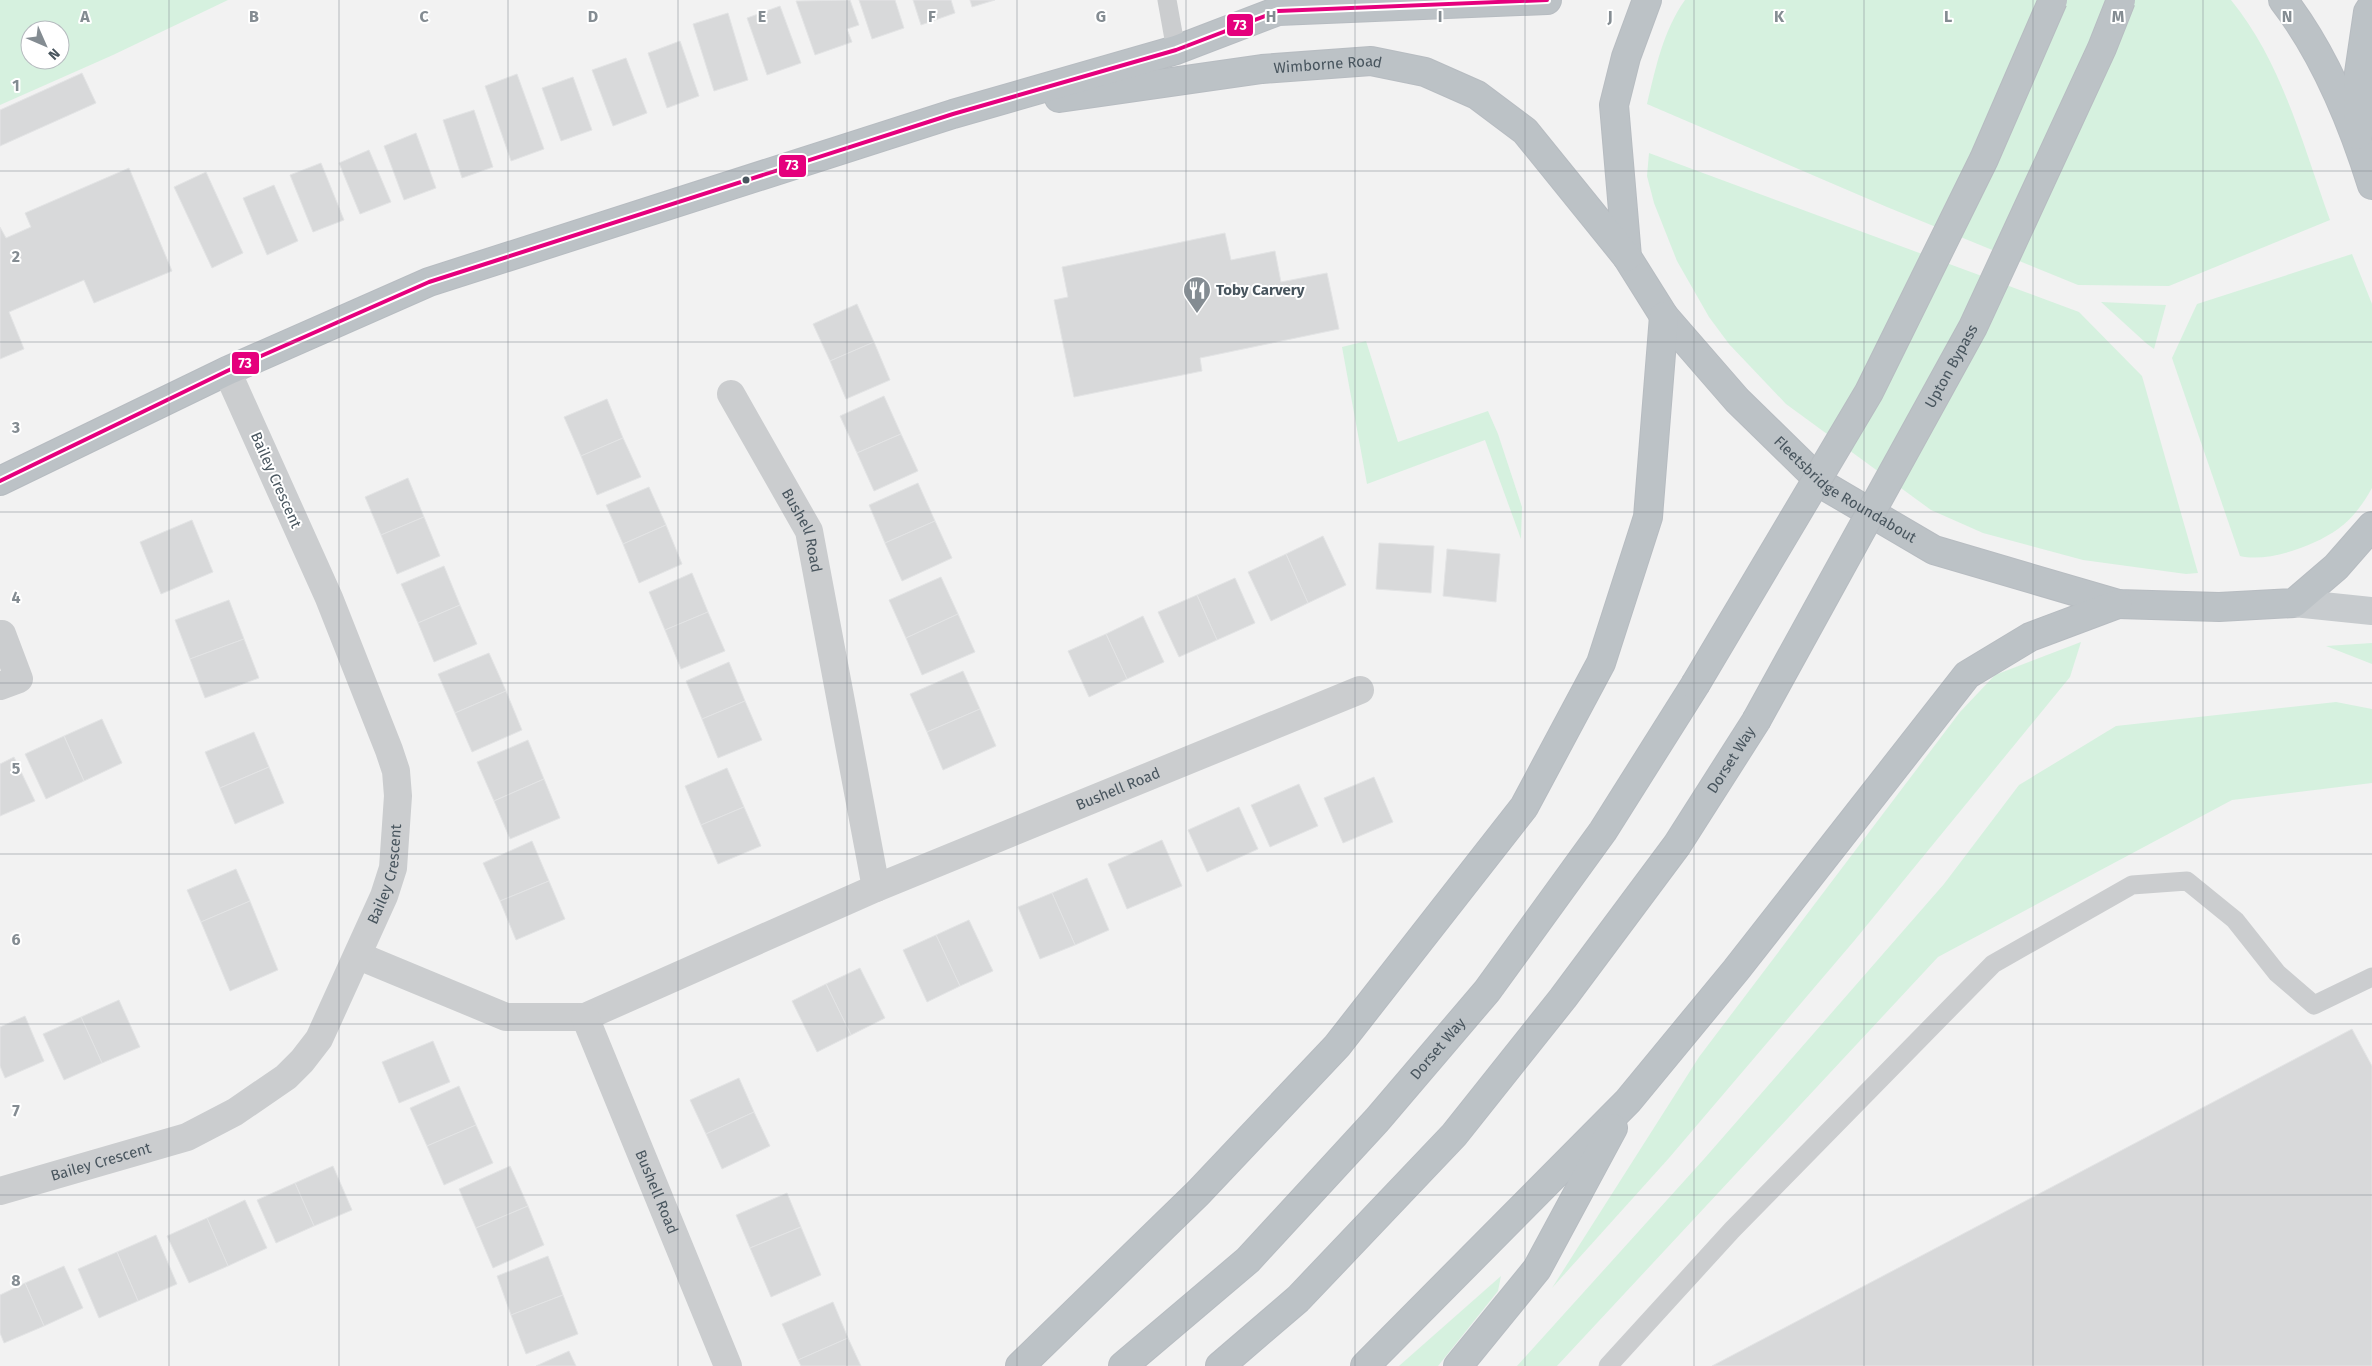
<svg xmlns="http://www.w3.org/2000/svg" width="2372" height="1366" viewBox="0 0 2372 1366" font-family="'Fira Sans',sans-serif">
<rect width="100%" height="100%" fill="#f2f2f2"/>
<g fill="#d6f1df" fill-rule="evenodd">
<path d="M0,0H228L113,55L0,105ZM30,30H60V60H30Z"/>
<path d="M1685,0H2231C2282,62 2303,146 2330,220L2169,286L2078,285L1887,207L1647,104C1656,67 1663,31 1685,0Z"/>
<polygon points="1649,153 2079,312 2142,376 2198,573 2186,574 2083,560 1983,533 1931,510 1786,404 1729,344 1709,317 1677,261 1654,203 1647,176"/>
<path d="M2352,254L2372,304V488C2363,504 2353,518 2338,529C2314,546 2268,563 2240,556L2172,358L2197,304Z"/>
<polygon points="2101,302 2166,305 2154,349 2146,343"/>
<polygon points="1366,341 1398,442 1488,411 1498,434 1522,507 1521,539 1485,440 1367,484 1342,347"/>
<polygon points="2081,642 2070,677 1854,941 1669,1158 1552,1288 1699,1057 1960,712 1995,675"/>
<polygon points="2372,643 2372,664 2326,646"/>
<polygon points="2336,702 2372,709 2372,783 2232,800 1938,957 1557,1366 1517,1366 1704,1159 1944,884 2019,785 2116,726"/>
<polygon points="1501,1276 1498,1291 1438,1366 1399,1366"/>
</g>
<g fill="#d8d9da" stroke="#e3e4e5">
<polygon points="850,0 859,25 847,29 852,42 815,55 796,1"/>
<polygon points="859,0 895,0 904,28 872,39"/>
<polygon points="913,0 951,0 955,13 921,25"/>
<polygon points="970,0 995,0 972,7"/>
<polygon points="780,6 801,63 767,75 747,18"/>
<polygon points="728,13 748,80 714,91 693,24"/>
<polygon points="680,41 699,96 667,108 648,53"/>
<polygon points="626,58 647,113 613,126 592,70"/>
<polygon points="82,73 96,103 0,146 0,110"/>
<polygon points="517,74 544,149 511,161 485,86"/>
<polygon points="573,77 592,130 561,141 542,88"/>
<polygon points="474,110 493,167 462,178 443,120"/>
<polygon points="416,133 436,188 404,200 384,146"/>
<polygon points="369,150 391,202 360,214 339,163"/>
<polygon points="321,163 344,220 313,232 290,175"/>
<polygon points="129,168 172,271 94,303 84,280 9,312 24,349 0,359 0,227 6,238 31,227 25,213"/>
<polygon points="206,172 243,253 212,268 174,187"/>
<polygon points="274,185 298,241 267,255 243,198"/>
<polygon points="1225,233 1231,260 1275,251 1281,282 1327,273 1339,329 1200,358 1202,371 1074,397 1054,300 1068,297 1062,267"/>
<polygon points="857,304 874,342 830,361 813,324"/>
<polygon points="874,342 890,380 846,399 830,361"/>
<polygon points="884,396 901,434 857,453 840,416"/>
<polygon points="607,399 623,438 581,456 564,417"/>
<polygon points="901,434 918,471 874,491 857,453"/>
<polygon points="623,438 641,477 597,495 581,456"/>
<polygon points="408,478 424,517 381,535 365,497"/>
<polygon points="918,483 935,521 885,543 869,505"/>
<polygon points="649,487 666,525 623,544 606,505"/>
<polygon points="424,517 440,556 397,574 381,535"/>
<polygon points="192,520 213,572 161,594 140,542"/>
<polygon points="935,521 952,558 902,581 885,543"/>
<polygon points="666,525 682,564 639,583 623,544"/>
<polygon points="1323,536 1346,585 1308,603 1286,554"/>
<polygon points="1379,543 1434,546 1431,593 1376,589"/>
<polygon points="1447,549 1500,554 1496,602 1443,596"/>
<polygon points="1286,554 1308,603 1271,621 1248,572"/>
<polygon points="444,566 460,605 418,623 401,584"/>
<polygon points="692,573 708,612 665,630 649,592"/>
<polygon points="941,577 958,614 906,638 889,600"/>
<polygon points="1235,578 1255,623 1217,640 1197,595"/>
<polygon points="1197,595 1217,640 1179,657 1158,612"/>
<polygon points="229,600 244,639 190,659 175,620"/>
<polygon points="460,605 477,644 434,662 418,623"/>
<polygon points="708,612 725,651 681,669 665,630"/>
<polygon points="958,614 975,652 922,675 906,638"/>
<polygon points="1143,616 1164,662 1127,679 1106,634"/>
<polygon points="1106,634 1127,679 1089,697 1068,651"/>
<polygon points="244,639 259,678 205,698 190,659"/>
<polygon points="489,653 506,691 455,713 438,674"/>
<polygon points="729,662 745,701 702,719 686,681"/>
<polygon points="963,671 980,709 927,732 910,694"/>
<polygon points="506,691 522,730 472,752 455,713"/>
<polygon points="745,701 762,740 718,758 702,719"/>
<polygon points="980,709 996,746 943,770 927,732"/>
<polygon points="102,719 122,763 84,781 64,736"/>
<polygon points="254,732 269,767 220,788 205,752"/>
<polygon points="64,736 84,781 46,799 25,754"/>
<polygon points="528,740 544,779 494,801 477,762"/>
<polygon points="14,757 35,801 0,816 0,764"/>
<polygon points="269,767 284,803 235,824 220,788"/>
<polygon points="727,768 744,807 701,825 685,786"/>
<polygon points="1374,777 1393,822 1343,843 1324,798"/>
<polygon points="544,779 560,818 510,839 494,801"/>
<polygon points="1299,784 1318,826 1270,847 1251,805"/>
<polygon points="744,807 761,846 718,864 701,825"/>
<polygon points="1239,807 1258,849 1207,872 1188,830"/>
<polygon points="1162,840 1182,886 1127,909 1108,864"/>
<polygon points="532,841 549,881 500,901 483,863"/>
<polygon points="236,869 250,901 201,922 187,890"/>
<polygon points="1087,878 1109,930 1075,945 1052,893"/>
<polygon points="549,881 565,919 516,940 500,901"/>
<polygon points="1052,893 1075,945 1040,959 1018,907"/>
<polygon points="250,901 278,970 230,991 201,922"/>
<polygon points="969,920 993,971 960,986 936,935"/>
<polygon points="936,935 960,986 927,1002 903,950"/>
<polygon points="860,968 885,1018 851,1035 826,984"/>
<polygon points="826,984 851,1035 817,1052 792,1001"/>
<polygon points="119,1000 140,1047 102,1063 81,1017"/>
<polygon points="25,1016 44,1061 5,1078 0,1066 0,1027"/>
<polygon points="81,1017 102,1063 64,1080 43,1034"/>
<polygon points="2352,1029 2372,1066 2372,1366 1712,1366"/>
<polygon points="433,1041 450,1082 399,1103 382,1062"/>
<polygon points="739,1078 754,1112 706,1134 690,1100"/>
<polygon points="459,1086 476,1125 427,1146 410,1108"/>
<polygon points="754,1112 770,1146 722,1169 706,1134"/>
<polygon points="476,1125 493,1163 444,1185 427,1146"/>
<polygon points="333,1166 352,1210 314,1226 295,1183"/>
<polygon points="510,1166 528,1206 476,1228 459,1189"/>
<polygon points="295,1183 314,1226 276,1243 257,1200"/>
<polygon points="787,1193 801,1227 750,1248 736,1215"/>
<polygon points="245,1200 267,1248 228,1266 207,1218"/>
<polygon points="528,1206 544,1245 493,1268 476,1228"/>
<polygon points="207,1218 228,1266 189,1283 167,1236"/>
<polygon points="801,1227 821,1275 771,1297 750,1248"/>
<polygon points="156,1235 177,1284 138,1301 117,1252"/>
<polygon points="117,1252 138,1301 99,1318 78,1269"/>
<polygon points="548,1256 563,1295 511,1315 497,1276"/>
<polygon points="64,1266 83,1308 44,1326 25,1283"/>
<polygon points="25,1283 44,1326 4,1343 0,1333 0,1295"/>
<polygon points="563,1295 578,1334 526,1354 511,1315"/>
<polygon points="833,1302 848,1338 798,1360 782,1324"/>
<polygon points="848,1338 861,1366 801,1366 798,1360"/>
<polygon points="569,1351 576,1366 536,1366"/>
</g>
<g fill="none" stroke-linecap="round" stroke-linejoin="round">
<g stroke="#b7bcc1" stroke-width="30">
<g id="highway">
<path id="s5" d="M1647,0L1626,57L1614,105L1627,257L1664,316L1737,400L1825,486L1934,550L2118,604L2219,607L2294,603L2336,567L2372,526"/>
<path d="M2283,0C2324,53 2352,121 2372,185"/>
<path id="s6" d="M1059,98L1262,69L1371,61L1425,72L1477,95L1525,131L1627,257"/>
<polyline points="2358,135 2359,73 2368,12 2372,6"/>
<polyline points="0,481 227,371 429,282 953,114 1176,50 1278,11 1547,0"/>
<polyline points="1020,1366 1198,1193 1337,1046 1524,807 1601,663 1648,517 1664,316"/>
<path id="s7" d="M1123,1366L1248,1260L1377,1120L1487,991L1603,831L1695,685"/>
<path id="s8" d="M1220,1366L1298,1299L1454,1135L1563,998L1677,845L1756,721"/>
<polyline points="1365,1366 1628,1101 1736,970 1967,675 2030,637 2118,604"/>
<polyline points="1458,1366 1537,1269 1613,1128"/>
</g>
</g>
<g stroke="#cbcdcf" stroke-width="19">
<polyline points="1167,0 1176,50"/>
<polyline points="1608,1366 1732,1230 1993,964 2132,885 2187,881 2235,920 2277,973 2314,1005 2372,977"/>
</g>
<g stroke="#cbcdcf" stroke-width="28">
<path id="s1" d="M731,394L809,531L876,888"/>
<polyline points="0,686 19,679 2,634"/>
<path id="s2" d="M359,956L506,1017H585L876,888L1360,690"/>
<path id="s3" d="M585,1017L728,1366"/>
<path id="s4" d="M0,1191L187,1137L235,1112L286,1077L302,1061L319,1039L384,896L393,868L398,796L396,771L389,750L329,598L227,371"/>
</g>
<polyline stroke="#c7cbce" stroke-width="28" points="2294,603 2372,611"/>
<use href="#highway" stroke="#bcc2c6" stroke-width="28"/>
<g stroke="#b7bcc1" stroke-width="30" stroke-linecap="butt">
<g id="highway-bridge">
<polyline points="1695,685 1869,392 1984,159 2053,0"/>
<path id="s9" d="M1756,721L1973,327L2102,48L2121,0"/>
</g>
</g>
<use href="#highway-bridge" stroke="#bcc2c6" stroke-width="28"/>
<g stroke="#fff" stroke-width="8">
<polyline id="bus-1" points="0,481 227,371 429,282 953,114 1176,50 1278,11 1547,0"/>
</g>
<use href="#bus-1" stroke="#e5007d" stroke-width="4"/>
</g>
<path fill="none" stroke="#848c92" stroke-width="1" stroke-opacity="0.55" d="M169,0V1366M339,0V1366M508,0V1366M678,0V1366M847,0V1366M1017,0V1366M1186,0V1366M1355,0V1366M1525,0V1366M1694,0V1366M1864,0V1366M2033,0V1366M2203,0V1366M0,171H2372M0,342H2372M0,512H2372M0,683H2372M0,854H2372M0,1024H2372M0,1195H2372"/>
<defs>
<g id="restaurant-pin" transform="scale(1.4375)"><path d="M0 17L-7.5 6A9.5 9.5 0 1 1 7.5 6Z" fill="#848c92" stroke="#fff"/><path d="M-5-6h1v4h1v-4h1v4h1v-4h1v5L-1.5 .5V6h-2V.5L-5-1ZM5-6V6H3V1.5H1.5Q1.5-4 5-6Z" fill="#fff"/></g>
</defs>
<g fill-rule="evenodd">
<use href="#restaurant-pin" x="1197" y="290"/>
</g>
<circle fill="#48555e" stroke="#fff" stroke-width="2" cx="746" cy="180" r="4.5"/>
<g text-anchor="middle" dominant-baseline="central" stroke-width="4" stroke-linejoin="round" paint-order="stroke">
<g font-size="15" fill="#48555e" stroke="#fff">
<text stroke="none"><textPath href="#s6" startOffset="271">Wimborne Road</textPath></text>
<text stroke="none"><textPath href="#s9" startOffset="405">Upton Bypass</textPath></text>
<text transform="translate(276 480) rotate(66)">Bailey Crescent</text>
<text stroke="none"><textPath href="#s5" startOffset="585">Fleetsbridge Roundabout</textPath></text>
<text stroke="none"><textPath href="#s1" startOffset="155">Bushell Road</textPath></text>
<text stroke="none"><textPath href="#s8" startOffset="796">Dorset Way</textPath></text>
<text stroke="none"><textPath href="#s2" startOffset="818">Bushell Road</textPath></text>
<text stroke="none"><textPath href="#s4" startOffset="540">Bailey Crescent</textPath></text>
<text stroke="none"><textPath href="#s7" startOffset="448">Dorset Way</textPath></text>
<text stroke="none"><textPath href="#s4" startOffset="105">Bailey Crescent</textPath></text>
<text stroke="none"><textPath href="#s3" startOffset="189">Bushell Road</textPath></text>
</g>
<g font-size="15" font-weight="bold" fill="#48555e" stroke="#fff" text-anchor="start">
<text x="1216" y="290">Toby Carvery</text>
</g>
</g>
<g font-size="16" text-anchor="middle" font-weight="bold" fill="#848c92" stroke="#fff" stroke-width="4" stroke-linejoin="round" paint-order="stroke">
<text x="85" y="22">A</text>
<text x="254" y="22">B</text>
<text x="424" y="22">C</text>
<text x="593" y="22">D</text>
<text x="762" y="22">E</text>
<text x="932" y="22">F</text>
<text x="1101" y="22">G</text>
<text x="1271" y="22">H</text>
<text x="1440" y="22">I</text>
<text x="1610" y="22">J</text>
<text x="1779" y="22">K</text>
<text x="1948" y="22">L</text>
<text x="2118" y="22">M</text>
<text x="2287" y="22">N</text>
<text x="16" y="91">1</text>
<text x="16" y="262">2</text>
<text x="16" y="433">3</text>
<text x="16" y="603">4</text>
<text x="16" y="774">5</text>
<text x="16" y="945">6</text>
<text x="16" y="1116">7</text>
<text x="16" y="1286">8</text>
</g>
<g stroke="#fff" stroke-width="2">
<rect x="1226" y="13" width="28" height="24" rx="5" fill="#e5007d"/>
<rect x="778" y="154" width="29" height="24" rx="5" fill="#e5007d"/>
<rect x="231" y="351" width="29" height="24" rx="5" fill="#e5007d"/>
</g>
<g font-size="14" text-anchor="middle" font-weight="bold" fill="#fff">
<text x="1240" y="30">73</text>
<text x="792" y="170">73</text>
<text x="245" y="368">73</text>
</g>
<g transform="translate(45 45) rotate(135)"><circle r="24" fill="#ffffff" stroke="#b6bbbf"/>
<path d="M0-4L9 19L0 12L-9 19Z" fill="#848c92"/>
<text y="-8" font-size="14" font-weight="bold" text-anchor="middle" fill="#48555e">N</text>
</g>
</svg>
